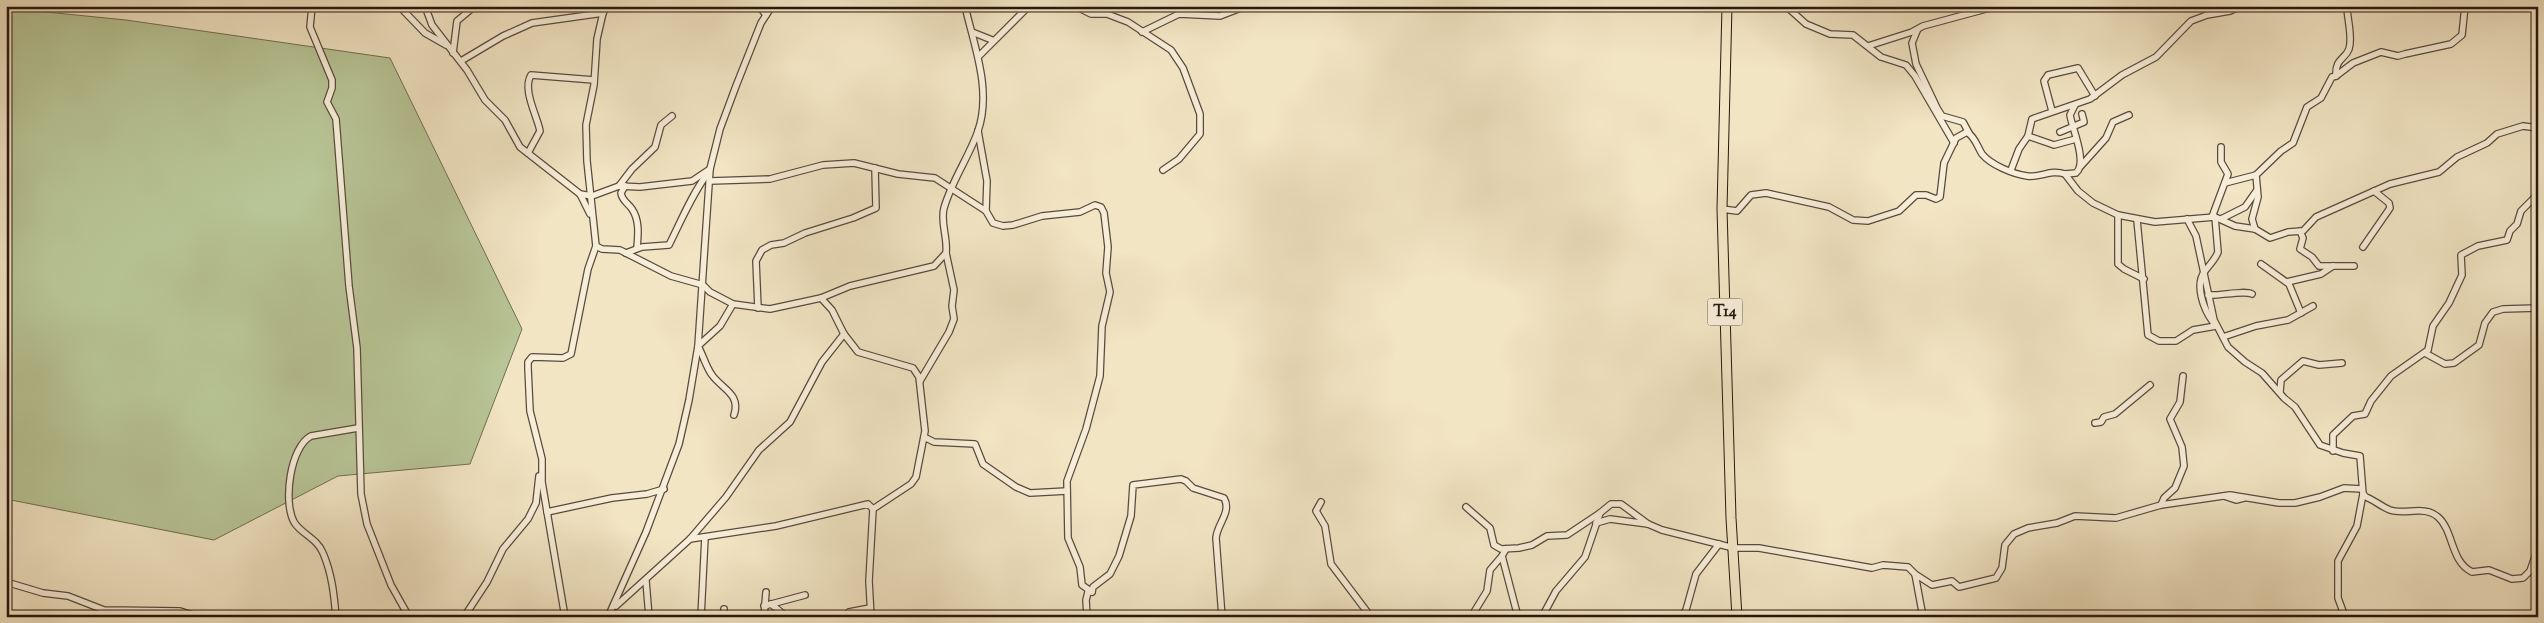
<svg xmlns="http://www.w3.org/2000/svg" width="2544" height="623" viewBox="0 0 2544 623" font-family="'Sorts Mill Goudy',serif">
<rect width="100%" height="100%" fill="#f2e5c4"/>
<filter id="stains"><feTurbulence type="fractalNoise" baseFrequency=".004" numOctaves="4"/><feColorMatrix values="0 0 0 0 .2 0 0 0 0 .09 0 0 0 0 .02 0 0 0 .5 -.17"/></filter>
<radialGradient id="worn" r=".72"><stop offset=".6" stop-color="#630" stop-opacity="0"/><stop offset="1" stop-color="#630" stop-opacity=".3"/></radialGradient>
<polygon fill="#b8c596" stroke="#706e52" points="6,8 126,20 390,58 522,329 470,464 338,476 214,540 6,499"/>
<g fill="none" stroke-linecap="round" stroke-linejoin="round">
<g stroke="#5a4a3c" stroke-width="8">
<g id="minor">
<polyline points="312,6 310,27 332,80 332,88 327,102 336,119 349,286 357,348 361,494 367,524 391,585 409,617"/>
<polyline points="399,6 425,33 446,45"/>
<polyline points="425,6 432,25 467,70 485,100 505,120 520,147 580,194 592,196 619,186 640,187 692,181 710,169"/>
<path d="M607,6L603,13L597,39L594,85L586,125L587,161L596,246L602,249L620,250L671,276L703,285L710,292L733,304L770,309L821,298L850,286L934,266L946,253C948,238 940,222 944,208C952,180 969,157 978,131C992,90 974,46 965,6"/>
<polyline points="759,6 766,15"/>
<polyline points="1075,6 1091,14 1107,14 1128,22 1171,50 1183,68 1200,114 1200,134 1179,159 1163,170"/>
<polyline points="1786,6 1806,24 1830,34 1853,35 1881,57 1906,65 1915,76 1954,143"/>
<polyline points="1917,31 1912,43 1916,64 1937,108 1942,116 1963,122 1969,133"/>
<polyline points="972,32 992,40"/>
<polyline points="1142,32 1179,14 1220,16 1246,6"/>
<polyline points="1868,46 1912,32 1923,26 1997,6"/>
<polyline points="453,53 457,21 475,6"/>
<polyline points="979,56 1029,6"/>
<polyline points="461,61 503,36 532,23 603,13"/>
<polyline points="2336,76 2353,63 2381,52 2398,56 2405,54 2451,44 2462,35 2465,6"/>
<polyline points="2052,111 2044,81 2048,75 2078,68 2095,96"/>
<polyline points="978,131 987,181 986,211 993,223 1003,226 1013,225 1042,216 1080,212 1095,205 1101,207 1104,213 1108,247 1106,273 1110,292 1102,326 1100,376 1086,429 1067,481 1068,538 1080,567 1082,585 1092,592"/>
<polyline points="2060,132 2084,122 2082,114"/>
<polyline points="2028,136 2054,145 2076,139"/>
<path d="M528,153L540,131C537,115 522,90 531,75L594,80"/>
<polyline points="2080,167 2106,138 2113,122 2129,115"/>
<polyline points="2011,170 2019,149 2028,136 2032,119 2090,99 2122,75 2156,57 2191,21 2207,15 2230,11 2241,6"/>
<path d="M2065,174L2076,173C2088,163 2072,128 2070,115L2075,105"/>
<polyline points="710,181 770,179 823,165 854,163 898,174 935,178 986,211"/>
<polyline points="2225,183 2256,175"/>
<polyline points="619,186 632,169 655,147 661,125 672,116"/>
<path d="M625,186L621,193C622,201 628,203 632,209C640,221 638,235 637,248"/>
<polyline points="580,194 590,214"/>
<path d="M1722,209L1737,211L1751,195L1766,193L1829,207L1853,220L1868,221L1899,211L1916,195H1926L1936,199L1940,197L1944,163L1956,138L1967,132C1975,137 1977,146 1982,154C1991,165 2013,174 2027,176C2041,178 2050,169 2065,174L2078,191L2093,203L2118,215L2155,222L2215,217L2235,226L2255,229L2270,238L2288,232L2303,231L2316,217L2390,184L2439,172L2457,157L2487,143L2497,134L2523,126L2538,128"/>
<polyline points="2118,215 2118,264 2124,269 2144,279"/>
<polyline points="2212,217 2228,174 2221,162 2221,147"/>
<path d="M2187,219L2196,236L2214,320L2228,347L2245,362L2262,373L2284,398L2295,407L2320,445L2343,453L2360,456L2363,494L2366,497C2374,500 2382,507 2390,510C2405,515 2425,505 2438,517C2454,531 2450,561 2472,572L2489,570L2512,579L2523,578L2530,571L2538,548"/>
<polyline points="2221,219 2245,207 2257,190"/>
<polyline points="2137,220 2148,335 2159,341 2176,341 2193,330 2216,326"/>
<path d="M2255,229L2252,219L2258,197L2256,175L2281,151L2293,143L2307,107L2321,98L2332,77L2336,76C2335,58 2345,60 2349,49C2353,37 2347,19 2347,6"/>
<polyline points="2300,231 2303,238 2300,249 2312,257 2319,266 2354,266"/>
<polyline points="2363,247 2390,208 2389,203 2374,191"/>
<path d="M626,253L642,247L669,245C681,221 692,194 708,173"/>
<polyline points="2261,264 2289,284 2301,313"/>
<polyline points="2287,282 2321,274 2333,266"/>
<path d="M2208,295C2220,296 2244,290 2252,294"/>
<polyline points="821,298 832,310 844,334 858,352 913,368 919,377 925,431 916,477 911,484 873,509"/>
<path d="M733,304L720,326L698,346C703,355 706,367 712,375C722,389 741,394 734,415"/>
<polyline points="758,308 756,261 762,250 771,245 784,243 805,233 853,218 876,208 875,168"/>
<path d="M2213,322C2204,310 2194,285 2205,271C2210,264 2215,260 2218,252L2215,217"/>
<polyline points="2223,337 2256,326 2288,320 2313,306"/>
<polyline points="2425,353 2445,364 2454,363 2479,345 2485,323 2493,312 2503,309 2538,308"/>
<polyline points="920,381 949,332 954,319 952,306 954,290 946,253"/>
<polyline points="2280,392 2281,380 2303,361 2319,365 2342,363"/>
<polyline points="2095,423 2101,422 2104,417 2115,414 2150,385"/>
<polyline points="924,437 934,442 975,444 983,464 1016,487 1030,493 1067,491"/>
<polyline points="2333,451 2333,435 2353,416 2365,414 2371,401 2391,376 2428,350 2433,326 2449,303 2462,275 2461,255 2478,246 2507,240 2510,231 2517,224 2521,211 2538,194"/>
<polyline points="2224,496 2236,500 2244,498"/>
<polyline points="1321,502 1316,511 1325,526 1331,564 1371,617"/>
<polyline points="2161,505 2164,498 2175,488 2184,466 2182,447 2170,419 2180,402 2183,376"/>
<polyline points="1466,507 1490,528 1494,545 1501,549 1519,548 1532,545 1547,536 1567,535 1600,513"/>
<polyline points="547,512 612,498 647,494 664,489"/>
<polyline points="1596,523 1610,519 1648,524"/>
<polyline points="690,539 726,497 759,450 790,422 822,362 844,334"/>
<polyline points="1506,549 1502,556 1518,617"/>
<polyline points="1915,574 1932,585 1952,581 1959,587 1996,578 2002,568 2005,545 2014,534 2028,528 2057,523 2075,516 2116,518 2161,505 2230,495 2279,503 2295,503 2320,497 2344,488 2362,489"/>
<polyline points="646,581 649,617"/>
<polyline points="6,582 43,593 68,596 104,610 180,611 199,617"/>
<polyline points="771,604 787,617"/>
<polyline points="616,606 690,539 776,526 868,504 873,509 869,581 871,617"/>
<polyline points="764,606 805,595"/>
<path d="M336,617C334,594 332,574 323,553C317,538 301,534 294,522C283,502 290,447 311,436L358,428"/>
<polyline points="464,617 487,582 503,549 528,519 536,503 539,476"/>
<polyline points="565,617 542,482 542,459 530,411 528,368 528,362 532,357 563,358 571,354 588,269 596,246"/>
<polyline points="608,617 646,532 679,444 689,400 698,346 710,169 720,129 736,86 761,23 772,6"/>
<polyline points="701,617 705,537"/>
<polyline points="723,617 724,609"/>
<polyline points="764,617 766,592"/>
<polyline points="845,617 849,612 870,608"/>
<path d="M1087,617L1086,600L1088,592H1092L1093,587L1110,574L1119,556L1131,516L1133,485L1181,479L1186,481L1193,488L1224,498C1232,512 1217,524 1216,538L1222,617"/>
<polyline points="1471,617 1487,591 1490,570 1502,556"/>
<polyline points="1542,617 1556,591 1585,557 1600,513 1611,504 1621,504 1648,524 1662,530 1734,548 1759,548 1872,568 1883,565 1908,567 1915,574 1923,617"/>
<polyline points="1681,617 1686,610 1696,574 1719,544"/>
<polyline points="2345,617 2338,598 2338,561 2357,526 2363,494"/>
</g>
</g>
<g stroke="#28170e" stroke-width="11">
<polyline id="highway" points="1727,6 1722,209 1731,518 1737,617"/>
</g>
<use href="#minor" stroke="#f7eed9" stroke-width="5.5"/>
<use href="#highway" stroke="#f2e5c4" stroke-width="9"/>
</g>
<g text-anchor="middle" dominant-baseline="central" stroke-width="4" stroke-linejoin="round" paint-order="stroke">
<rect fill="#f7eed9" stroke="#66584b" stroke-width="1" x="1707.5" y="298.5" width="35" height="27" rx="4"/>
<g font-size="16" font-weight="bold" fill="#28170e">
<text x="1725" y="312">T14</text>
</g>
</g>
<rect width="2544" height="623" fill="none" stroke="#f2e5c4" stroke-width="25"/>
<rect x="8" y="8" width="2529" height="608" fill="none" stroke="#28170e" stroke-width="2.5"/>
<rect x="12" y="12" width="2519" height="598" fill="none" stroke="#28170e"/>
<rect width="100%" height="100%" filter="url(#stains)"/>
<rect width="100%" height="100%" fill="url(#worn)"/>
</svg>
